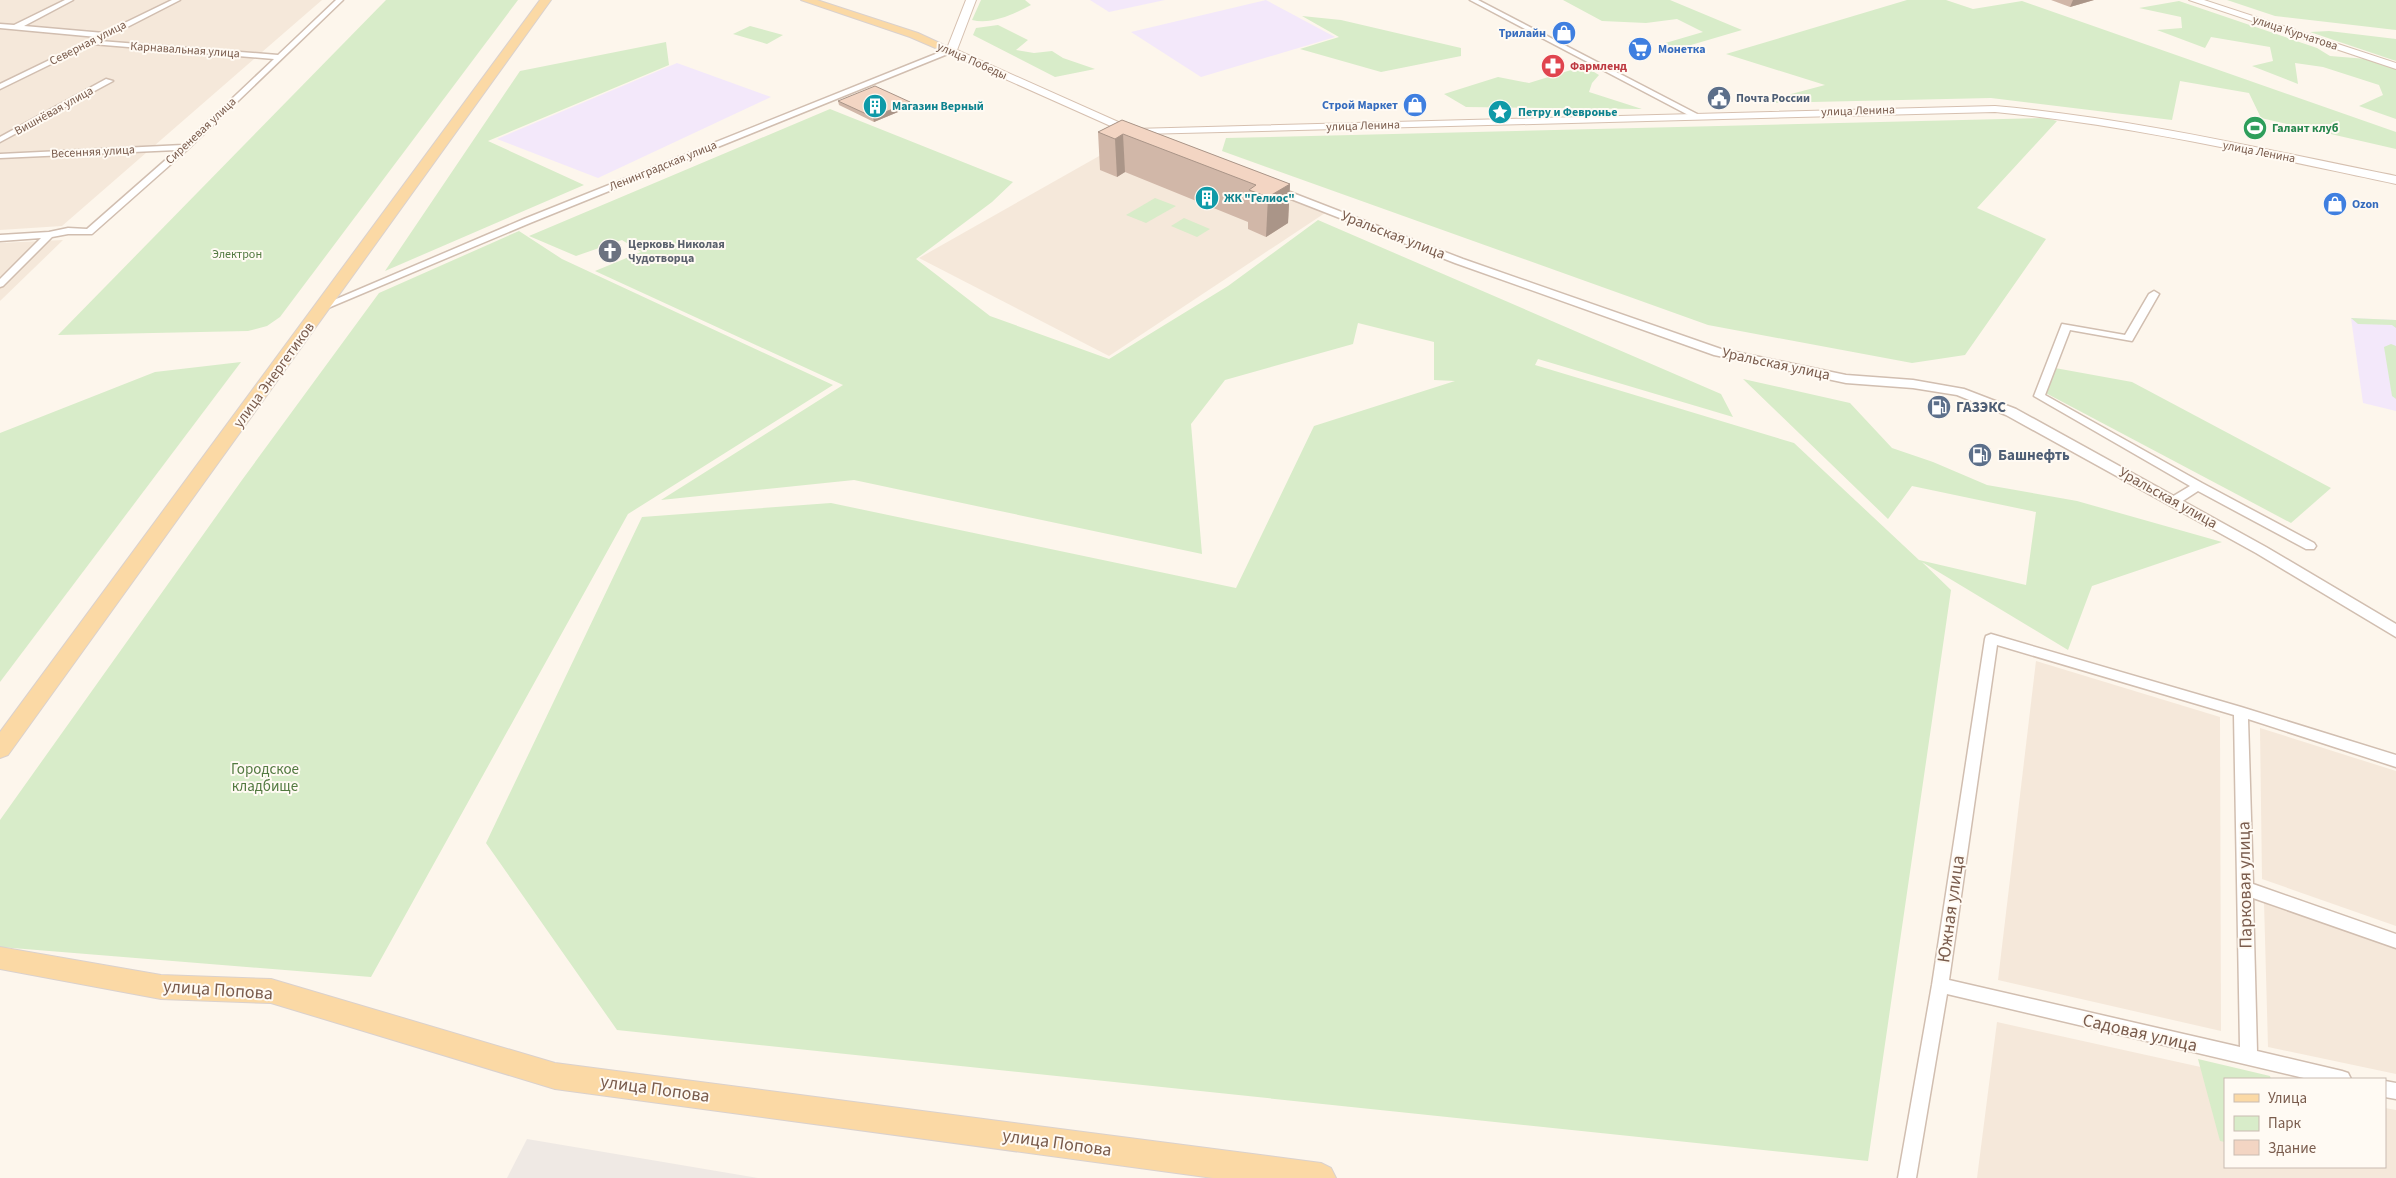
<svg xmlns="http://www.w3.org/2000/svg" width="2396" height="1178" viewBox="0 0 2396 1178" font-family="'Source Sans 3',sans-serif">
<rect width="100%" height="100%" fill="#fdf6ec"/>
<g fill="#f5e8da">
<polygon points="0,0 322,0 62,226 0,230"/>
<polygon points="1131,138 1325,213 1109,356 919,258"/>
<polygon points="63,240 0,301 0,243"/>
<polygon points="2036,661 2220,717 2221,1031 1998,980"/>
<polygon points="2260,728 2396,771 2396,926 2262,879"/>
<polygon points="2264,902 2396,949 2396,1074 2268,1047"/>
<polygon points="1997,1022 2255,1079 2225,1079 2225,1167 2385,1167 2385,1108 2396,1110 2396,1178 1977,1178"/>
</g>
<polygon fill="#efe9e4" points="527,1139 758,1178 507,1178"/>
<g fill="#f3e8fa">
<polygon points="1090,0 1165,0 1109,12"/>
<polygon points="1266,0 1335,37 1201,77 1131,32"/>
<polygon points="677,63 771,97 598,178 497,139"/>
<polygon points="2351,318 2396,320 2396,411 2363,403"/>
</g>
<g fill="#d8ecc9">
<polygon points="386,0 518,0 280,317 267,326 248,331 58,335"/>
<path d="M981,0H1025L1031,5C1014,14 991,25 972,20Z"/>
<polygon points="1563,0 1670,0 1742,30 1674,50 1662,44 1703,32 1677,19 1646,23 1602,21"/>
<polygon points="1907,0 1946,0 1973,9 2022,1 2396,132 2396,149 2261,118 2249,93 2180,81 2172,120 1991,98 1771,103 1765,101 1825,85 1726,54"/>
<polygon points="2227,0 2396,0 2396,30 2275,16"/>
<polygon points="2179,1 2317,48 2330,56 2367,59 2396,69 2396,119 2359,106 2383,95 2379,85 2323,67 2295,63 2298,84 2252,66 2273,61 2270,47 2211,37 2205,48 2157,30 2182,28 2181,17 2139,8"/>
<polygon points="1302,16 1341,20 1461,48 1461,56 1381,72 1300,49 1339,37"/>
<polygon points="998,25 1028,40 1016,50 1034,53 1052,51 1063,58 1095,69 1055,77 973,35 976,28"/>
<polygon points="750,26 783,35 767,44 733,34"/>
<polygon points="2329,31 2396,39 2396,61 2310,32"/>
<polygon points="666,42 669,65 488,141 584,185 385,271 520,71"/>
<polygon points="1584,66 1599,75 1592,83 1589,92 1642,109 1466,107 1444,94 1498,77 1529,83"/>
<polygon points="830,109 1013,182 992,202 916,259 990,316 1109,359 1228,286 1318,220 1721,394 1733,417 1538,359 1535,365 1794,443 1919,560 2026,585 2036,512 1912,486 1888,519 1743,379 1850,403 1892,448 1933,462 1987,485 2077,501 2222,542 2092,586 2068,650 1922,562 1951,590 1868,1161 617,1030 486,843 642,517 831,503 1236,588 1314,426 1455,381 1434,380 1434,342 1358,323 1353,344 1225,380 1191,424 1202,554 854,480 661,500 843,385 595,271 641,252 622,240 576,256 529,236"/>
<polygon points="2046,118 2057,121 1977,208 2046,239 1965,355 1912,363 1708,325 1222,151 1226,138"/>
<polygon points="1155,198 1176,206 1146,223 1126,215"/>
<polygon points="1184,218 1210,229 1197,237 1171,226"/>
<polygon points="519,231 562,259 833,385 628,514 371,977 0,947 0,820 242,480 379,293"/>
<polygon points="2351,318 2396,320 2396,328 2392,325 2358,324"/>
<polygon points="2391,344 2396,346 2396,399 2392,396 2384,347"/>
<polygon points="241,362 0,682 0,433 155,372"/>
<polygon points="2055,368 2132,382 2331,488 2291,523 2040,390"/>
<polygon points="2198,1059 2270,1076 2271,1079 2225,1079 2225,1142 2220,1141"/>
</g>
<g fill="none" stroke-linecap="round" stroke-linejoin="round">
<g stroke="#d1beb0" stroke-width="3">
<g id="minor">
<polygon points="65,0 73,0 24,26 104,33 172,0 180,0 100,41 278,55 336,0 343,0 188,149 92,234 68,234 52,237 3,286 0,287 0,279 41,238 0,241 0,235 49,232 68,228 87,229 177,150 0,158 0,154 183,145 274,59 92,44 0,89 0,84 97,37 0,28 0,24 14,25"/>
<polygon points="1470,0 1478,0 1701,116 1694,118"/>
<polygon points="948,49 955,51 530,223 328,308 325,309 320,306 524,219"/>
<polygon points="106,79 113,81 0,142 0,137"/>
<polygon points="2154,291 2159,294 2132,341 2070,330 2045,395 2202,483 2314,543 2316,546 2314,549 2306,549 2198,491 2178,504 2170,504 2168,501 2170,498 2190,486 2034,396 2062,324 2125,335 2149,294"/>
<path d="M1991,634L2241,707L2396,755V767L2248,719L2253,884L2396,934V948L2253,898L2257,1051L2342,1071L2348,1073L2351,1079H2308L1947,994L1916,1178H1898L1932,985L1985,639L1986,636ZM1997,645L2234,715L2240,1047L1949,980Z"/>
<polygon points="2385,1081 2396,1083 2396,1099 2385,1097"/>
</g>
</g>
<g stroke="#d1beb0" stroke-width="3">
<polygon id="tertiary" points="1272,185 1463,259 1721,349 1846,375 1913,380 1964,389 2016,409 2266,547 2396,624 2396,637 2256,553 2006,415 1957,395 1913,388 1846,383 1714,355 1455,263 1268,190 1267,188"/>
</g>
<g stroke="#d6c0b0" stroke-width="2">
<g id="secondary">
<path d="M966,0H976L957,50L1134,129L1995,106C2131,118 2263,149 2396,176V184C2263,156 2131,125 1995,112L1141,134L1133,136L947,53L946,51Z"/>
<polygon points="2189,0 2204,0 2396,63 2396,69"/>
</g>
</g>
<g stroke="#dad1cd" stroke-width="2">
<g id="primary">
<polygon points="540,0 551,0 8,755 0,758 0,732"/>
<polygon points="801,0 817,0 918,33 957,51 955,53 947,53 910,37"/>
<polygon points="0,947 161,975 271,979 555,1063 1321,1163 1331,1168 1336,1178 1213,1178 555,1089 271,1003 161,999 0,969"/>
</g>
</g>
<use href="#minor" fill="#fff" fill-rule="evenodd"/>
<use href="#tertiary" fill="#fff" fill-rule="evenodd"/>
<use href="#secondary" fill="#fff" fill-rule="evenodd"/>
<use href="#primary" fill="#fbd9a5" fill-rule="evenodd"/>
</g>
<g fill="#d1b7a8">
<polygon points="2051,0 2094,0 2070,7"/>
<polygon points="838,101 910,102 910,107 874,122 839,105"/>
<polygon points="1122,120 1290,184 1288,223 1266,237 1248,229 1248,222 1125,172 1117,177 1100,170 1098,132"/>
</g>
<g fill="#aa9588">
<polygon points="2073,0 2094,0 2070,7"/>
<polygon points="910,102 910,107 874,122 873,117"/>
<polygon points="1123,134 1125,172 1117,177 1115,139"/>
<polygon points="1290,184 1288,223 1266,237 1268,197"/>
</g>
<g fill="#f3d5c3" stroke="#aa9588">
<polygon points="875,86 910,102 873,117 838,101"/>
<polygon points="1122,120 1290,184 1268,197 1249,190 1256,185 1123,134 1115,139 1098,132"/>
</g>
<defs>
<g id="shop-disc" transform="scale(1.25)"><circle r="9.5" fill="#3f7fe0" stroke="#fffaf3"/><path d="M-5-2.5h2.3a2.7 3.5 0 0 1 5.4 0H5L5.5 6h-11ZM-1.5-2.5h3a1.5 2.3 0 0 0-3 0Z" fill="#fff"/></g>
<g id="supermarket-disc" transform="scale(1.25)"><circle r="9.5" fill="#3f7fe0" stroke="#fffaf3"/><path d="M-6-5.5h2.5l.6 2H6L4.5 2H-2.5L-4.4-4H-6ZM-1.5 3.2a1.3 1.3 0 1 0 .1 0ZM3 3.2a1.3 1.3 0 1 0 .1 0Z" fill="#fff"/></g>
<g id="pharmacy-disc" transform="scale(1.25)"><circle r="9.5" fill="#e0444e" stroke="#fffaf3"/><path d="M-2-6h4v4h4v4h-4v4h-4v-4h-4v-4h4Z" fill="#fff"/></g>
<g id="civic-disc" transform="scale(1.25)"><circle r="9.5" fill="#5c6f8a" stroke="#fffaf3"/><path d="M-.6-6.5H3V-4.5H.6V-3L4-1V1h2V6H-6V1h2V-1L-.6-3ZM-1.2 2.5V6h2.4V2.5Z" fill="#fff"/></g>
<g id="building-disc" transform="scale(1.25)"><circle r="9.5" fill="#0f9aa8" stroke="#fffaf3"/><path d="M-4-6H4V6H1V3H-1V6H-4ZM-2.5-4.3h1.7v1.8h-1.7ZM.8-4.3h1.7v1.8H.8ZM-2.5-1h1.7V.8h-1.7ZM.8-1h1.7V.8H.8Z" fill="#fff"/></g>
<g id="sight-disc" transform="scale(1.25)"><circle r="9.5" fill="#0f9aa8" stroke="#fffaf3"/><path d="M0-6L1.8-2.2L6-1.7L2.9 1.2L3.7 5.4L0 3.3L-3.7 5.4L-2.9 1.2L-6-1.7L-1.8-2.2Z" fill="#fff"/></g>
<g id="stadium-disc" transform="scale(1.25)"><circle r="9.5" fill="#2e9e5b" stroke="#fffaf3"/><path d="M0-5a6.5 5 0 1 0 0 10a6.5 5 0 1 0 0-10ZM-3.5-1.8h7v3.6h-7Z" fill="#fff"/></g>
<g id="church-disc" transform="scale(1.25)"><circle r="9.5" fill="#6b7280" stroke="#fffaf3"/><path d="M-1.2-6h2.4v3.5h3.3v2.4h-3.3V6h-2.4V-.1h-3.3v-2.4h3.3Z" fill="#fff"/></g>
<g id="fuel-disc" transform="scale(1.25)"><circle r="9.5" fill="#5c6f8a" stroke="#fffaf3"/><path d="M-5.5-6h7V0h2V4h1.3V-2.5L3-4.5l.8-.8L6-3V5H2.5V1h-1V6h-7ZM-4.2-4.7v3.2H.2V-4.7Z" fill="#fff"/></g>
</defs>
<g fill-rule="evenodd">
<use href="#shop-disc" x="1564" y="33"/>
<use href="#supermarket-disc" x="1640" y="49"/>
<use href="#pharmacy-disc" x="1553" y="66"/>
<use href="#civic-disc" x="1719" y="98"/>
<use href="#shop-disc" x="1415" y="105"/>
<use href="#building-disc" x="875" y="106"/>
<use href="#sight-disc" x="1500" y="112"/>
<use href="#stadium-disc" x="2255" y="128"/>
<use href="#building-disc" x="1207" y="198"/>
<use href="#shop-disc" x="2335" y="204"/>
<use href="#church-disc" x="610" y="251"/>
<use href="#fuel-disc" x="1939" y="407"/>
<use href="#fuel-disc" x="1980" y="455"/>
</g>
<g text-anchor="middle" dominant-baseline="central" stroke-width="4" stroke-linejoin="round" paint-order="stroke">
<g font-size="12" font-weight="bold" fill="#366cbe" stroke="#fffaf3" text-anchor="end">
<text x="1546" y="33">Трилайн</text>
<text x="1658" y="49" text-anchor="start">Монетка</text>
<text x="1398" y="105">Строй Маркет</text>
<text x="2352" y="204" text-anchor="start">Ozon</text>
</g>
<g font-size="12" fill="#7a5c4d" stroke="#fffaf3">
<text transform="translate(2295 33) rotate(18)">улица Курчатова</text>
<text transform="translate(88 43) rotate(-27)">Северная улица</text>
<text transform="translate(185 50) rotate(4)">Карнавальная улица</text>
<text transform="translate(972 61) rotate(24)">улица Победы</text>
<text transform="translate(54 111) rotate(-29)">Вишнёвая улица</text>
<text transform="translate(1858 111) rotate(-2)">улица Ленина</text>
<text transform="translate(1363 126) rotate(-2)">улица Ленина</text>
<text transform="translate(201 131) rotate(-43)">Сиреневая улица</text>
<text transform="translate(93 152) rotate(-3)">Весенняя улица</text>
<text transform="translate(2259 152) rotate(11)">улица Ленина</text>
<text transform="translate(663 166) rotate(-22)">Ленинградская улица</text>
</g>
<g font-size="12" font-weight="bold" fill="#be3a42" stroke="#fffaf3" text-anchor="start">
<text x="1570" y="66">Фармленд</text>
</g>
<g font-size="12" font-weight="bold" fill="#4e5e75" stroke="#fffaf3" text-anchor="start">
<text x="1736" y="98">Почта России</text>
</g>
<g font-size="12" font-weight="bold" fill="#0d838f" stroke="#fffaf3" text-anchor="start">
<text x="892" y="106">Магазин Верный</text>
<text x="1518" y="112">Петру и Февронье</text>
<text x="1224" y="198">ЖК "Гелиос"</text>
</g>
<g font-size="12" font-weight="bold" fill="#27864d" stroke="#fffaf3" text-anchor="start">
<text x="2272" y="128">Галант клуб</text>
</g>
<g font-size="12" font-weight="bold" fill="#5b616d" stroke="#fffaf3" text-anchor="start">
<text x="628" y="244">Церковь Николая<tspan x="628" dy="14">Чудотворца</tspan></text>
</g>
<g font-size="12" fill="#537a41" stroke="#fffaf3">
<text x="237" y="254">Электрон</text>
</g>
<g font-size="15" fill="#7a5c4d" stroke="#fffaf3">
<text transform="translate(1393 235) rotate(21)">Уральская улица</text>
<text transform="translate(1776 364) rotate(12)">Уральская улица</text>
<text transform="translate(274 375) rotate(-54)">улица Энергетиков</text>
<text transform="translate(2168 498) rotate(29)">Уральская улица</text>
</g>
<g font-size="15" font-weight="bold" fill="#4e5e75" stroke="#fffaf3" text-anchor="start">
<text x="1956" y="407">ГАЗЭКС</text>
<text x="1998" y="455">Башнефть</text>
</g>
<g font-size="15" fill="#537a41" stroke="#fffaf3">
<text x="265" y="769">Городское<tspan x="265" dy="17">кладбище</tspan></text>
</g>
<g font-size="18" fill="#7a5c4d" stroke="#fffaf3">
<text transform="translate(2245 885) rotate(-91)">Парковая улица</text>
<text transform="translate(1951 909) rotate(-82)">Южная улица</text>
<text transform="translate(218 990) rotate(4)">улица Попова</text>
<text transform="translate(2140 1033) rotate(13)">Садовая улица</text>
<text transform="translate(655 1089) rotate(8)">улица Попова</text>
<text transform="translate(1057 1143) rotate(8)">улица Попова</text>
</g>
</g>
<rect x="2224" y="1078" width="162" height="90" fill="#fffaf3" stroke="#cabbb1"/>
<rect x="2234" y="1094" width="25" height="8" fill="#fbd9a5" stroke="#cabbb1"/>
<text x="2268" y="1103" font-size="15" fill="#7a5c4d">Улица</text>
<rect x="2234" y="1116" width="25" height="15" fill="#d8ecc9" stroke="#cabbb1"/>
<text x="2268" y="1128" font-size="15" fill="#7a5c4d">Парк</text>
<rect x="2234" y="1140" width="25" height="15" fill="#f3d5c3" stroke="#cabbb1"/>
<text x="2268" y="1153" font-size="15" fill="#7a5c4d">Здание</text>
</svg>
